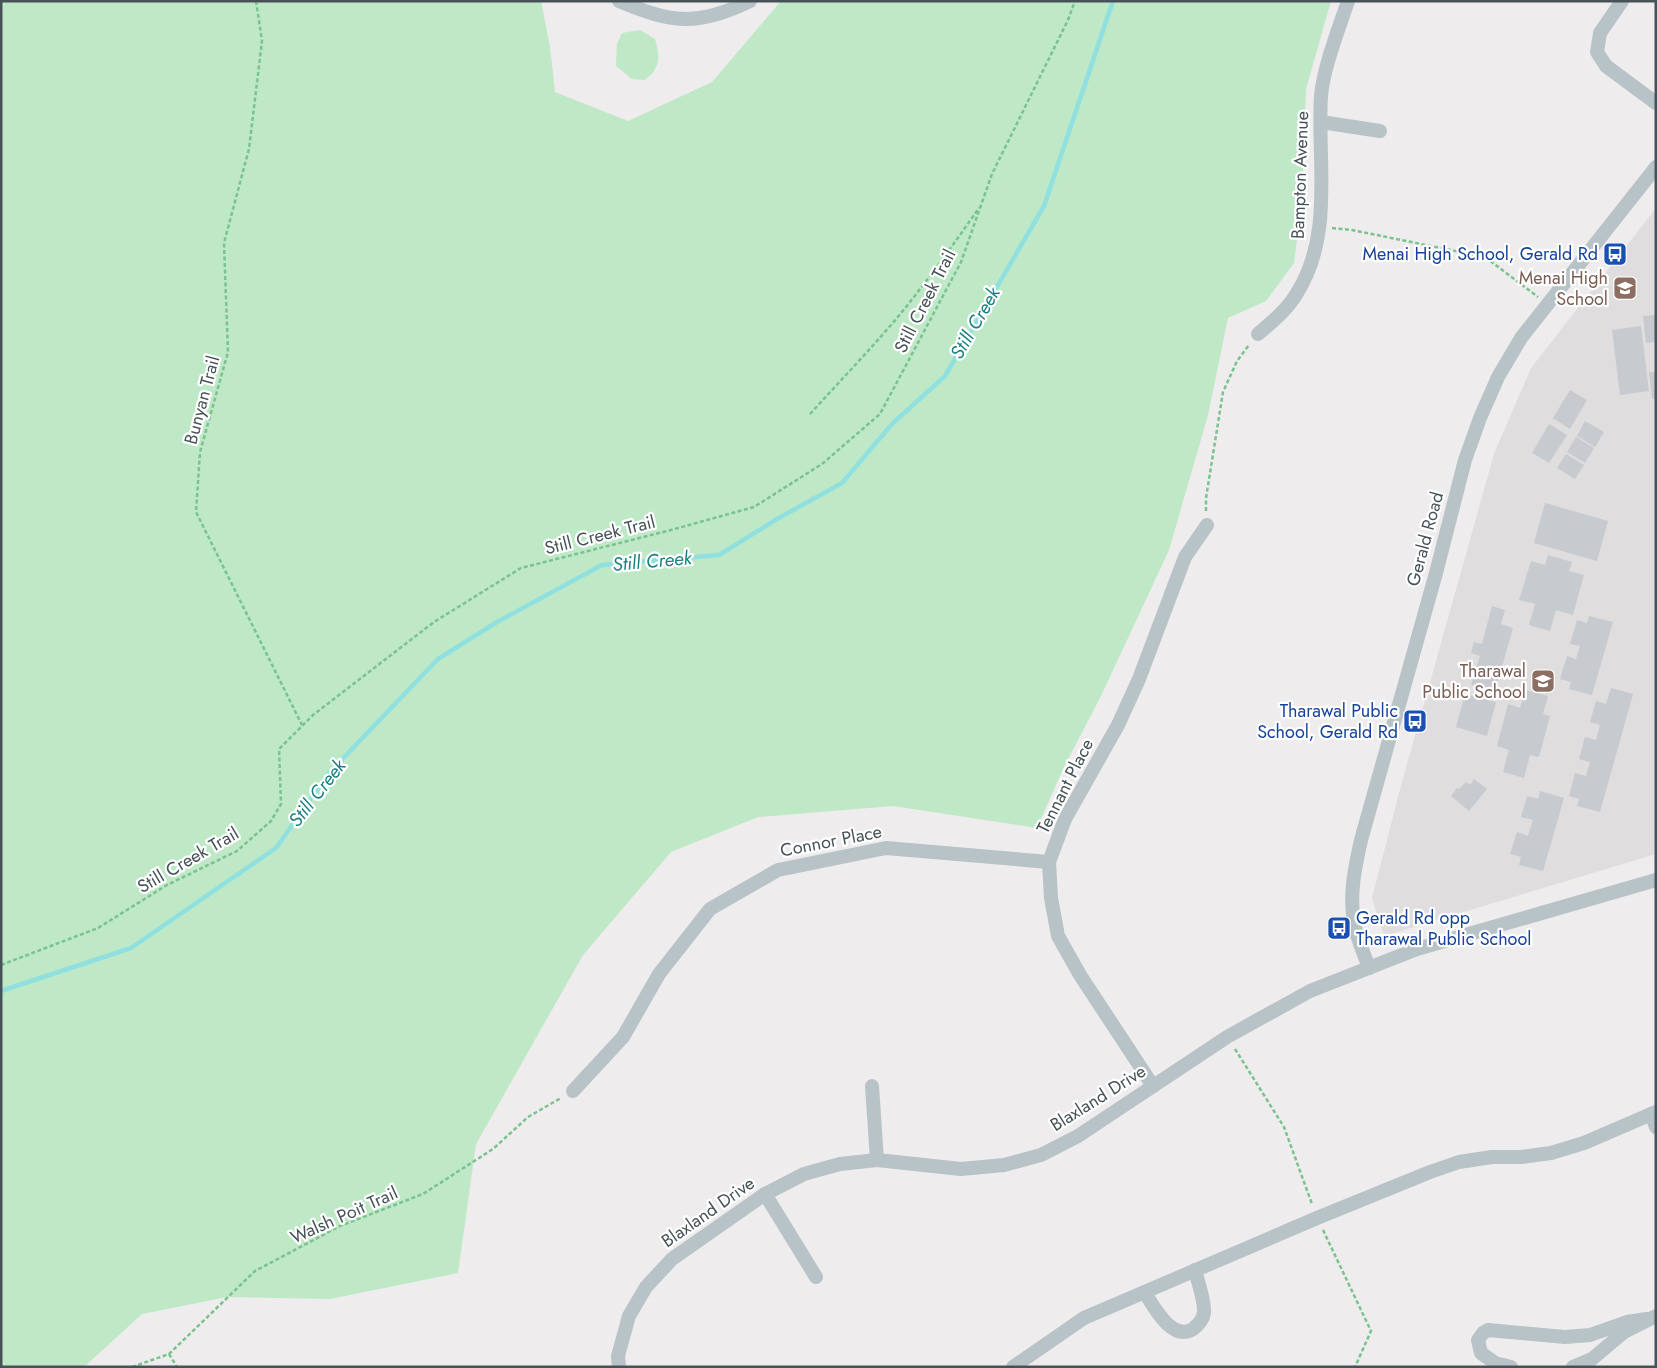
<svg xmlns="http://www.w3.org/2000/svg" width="1657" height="1368" viewBox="0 0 1657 1368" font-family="Jost,sans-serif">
<rect width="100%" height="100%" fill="#eeecec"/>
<polygon fill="#dfddde" points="1656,208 1656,854 1384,936 1372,898 1399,793 1494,454 1531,368"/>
<g fill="#bee8c6">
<polygon points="1,1 541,1 550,47 555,92 628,121 712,82 781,1 1331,1 1306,89 1302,197 1294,263 1266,301 1228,318 1208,415 1169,550 1101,696 1063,769 1037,828 893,806 758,817 671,852 583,955 476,1144 458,1273 330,1299 227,1297 142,1314 84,1367 1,1367"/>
<path d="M640,30L655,39C660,57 661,67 645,80L632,79L616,66L617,44L622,33Z"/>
</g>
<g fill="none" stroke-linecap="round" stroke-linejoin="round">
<polyline stroke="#90e0e0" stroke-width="4.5" points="1,991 131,948 276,848 329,773 438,659 497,622 602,565 719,555 777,519 842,483 892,424 945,376 1044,206 1113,1"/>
</g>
<g fill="#c7cace">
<polygon points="1656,315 1656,342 1646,343 1643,316"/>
<polygon points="1641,326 1649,391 1620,395 1612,330"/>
<polygon points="1649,372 1656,372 1656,399 1652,399"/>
<polygon points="1570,390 1587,400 1570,429 1553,418"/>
<polygon points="1585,421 1604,432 1595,447 1577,436"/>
<polygon points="1549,424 1567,435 1549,463 1532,453"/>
<polygon points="1576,437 1594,448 1585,463 1567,452"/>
<polygon points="1566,454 1584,465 1575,479 1557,468"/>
<polygon points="1545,503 1608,521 1597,561 1534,543"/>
<polygon points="1548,555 1572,562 1569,571 1584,575 1573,615 1556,610 1550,631 1529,625 1535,604 1519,600 1531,561 1545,565"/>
<polygon points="1492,606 1505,610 1501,624 1513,628 1495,691 1471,685 1480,656 1471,653 1474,642 1482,644"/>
<polygon points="1589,616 1613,622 1592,695 1569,689 1571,682 1560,679 1567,656 1576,659 1580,646 1570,644 1577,620 1587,623"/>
<polygon points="1611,688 1633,694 1600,812 1577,806 1579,799 1569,796 1575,773 1586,776 1590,762 1579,759 1585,737 1596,740 1600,725 1590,722 1596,701 1606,704"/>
<polygon points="1525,690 1548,696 1543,714 1550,716 1539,757 1530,755 1524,778 1503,772 1509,750 1497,746 1508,704 1520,708"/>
<polygon points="1465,694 1496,702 1487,736 1456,727"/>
<polygon points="1474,779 1487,789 1469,811 1451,796 1457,788 1459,789 1466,782 1470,785"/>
<polygon points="1540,791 1564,798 1543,871 1519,865 1521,857 1510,854 1517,832 1528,836 1533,820 1521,817 1527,796 1538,799"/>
</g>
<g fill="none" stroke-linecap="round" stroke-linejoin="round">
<g stroke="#7ac290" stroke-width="2.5" stroke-dasharray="4 2.5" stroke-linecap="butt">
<polyline points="256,1 262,41 249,149 224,243 228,352 200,452 196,512 302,725"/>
<polyline points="1332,228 1352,230 1485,257 1538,297"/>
<path d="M810,414C839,382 869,351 897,318C926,283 953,245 979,208"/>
<polyline points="1206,511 1206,498 1223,392 1237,361 1249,345"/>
<polyline points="1,965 98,928 167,885 237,851 271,821 281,804 279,749 313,715 434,622 521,568 671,530 754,507 822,464 880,414 961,262 992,174 1068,20 1075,1"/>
<polyline points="1235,1049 1284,1127 1312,1204"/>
<polyline points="1323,1230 1371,1331 1355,1367"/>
<polyline points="169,1354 177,1367"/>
<polyline points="132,1367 169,1354 255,1271 340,1226 423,1194 493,1149 528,1117 561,1098"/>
</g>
<g stroke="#b8c3c7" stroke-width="14">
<path d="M619,1C672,23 697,27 750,1"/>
<polyline points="1622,1 1600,33 1597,52 1606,66 1656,103"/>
<polyline points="1321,122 1380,131"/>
<path d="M1258,334C1272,322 1288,309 1297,293C1334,234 1317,162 1321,96C1323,69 1339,28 1348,1"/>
<path d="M1369,968C1364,953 1356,937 1354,922C1349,894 1355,867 1361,840L1436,573L1465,460L1480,418L1498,377L1521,338L1656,167"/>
<polyline points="872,1086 877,1160"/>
<polyline points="1153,1086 1080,975 1058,936 1051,898 1049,862 1065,819 1118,725 1139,679 1185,557 1207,525"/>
<polyline points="573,1091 623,1037 659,974 710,909 778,870 886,848 1049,862"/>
<polyline points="1651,1114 1656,1127"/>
<polyline points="765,1194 816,1277"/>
<path d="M1145,1293C1154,1307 1172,1342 1193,1329C1198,1325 1203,1319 1204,1313C1205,1300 1198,1283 1195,1270"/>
<polyline points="619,1367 618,1356 629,1316 646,1287 672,1259 765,1194 804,1174 840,1164 877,1160 961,1169 1004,1165 1041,1155 1078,1136 1227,1037 1310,991 1417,949 1656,880"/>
<polyline points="1013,1367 1084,1318 1317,1218 1430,1172 1459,1162 1492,1157 1521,1157 1551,1153 1584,1143 1656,1112"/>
<polyline points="1511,1367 1495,1363 1481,1353 1478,1340 1483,1333 1488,1330 1565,1337 1590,1335 1627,1322 1647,1319"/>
<polyline points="1573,1367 1592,1359 1624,1332 1656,1316"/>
</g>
</g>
<defs>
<g id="bus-square" transform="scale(1.25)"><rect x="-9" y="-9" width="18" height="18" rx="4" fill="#1a4fb4" stroke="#fff"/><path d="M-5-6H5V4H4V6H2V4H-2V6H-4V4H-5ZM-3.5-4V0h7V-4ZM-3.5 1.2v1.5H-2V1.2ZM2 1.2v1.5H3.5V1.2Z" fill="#fff"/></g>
<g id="school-square" transform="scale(1.25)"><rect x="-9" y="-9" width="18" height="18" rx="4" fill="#8d6e63" stroke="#fff"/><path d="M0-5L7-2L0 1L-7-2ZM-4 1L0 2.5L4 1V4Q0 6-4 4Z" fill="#fff"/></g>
</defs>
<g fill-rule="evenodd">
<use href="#bus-square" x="1615" y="254"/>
<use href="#school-square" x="1625" y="288"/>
<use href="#school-square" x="1543" y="681"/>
<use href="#bus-square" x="1415" y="721"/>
<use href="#bus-square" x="1339" y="928"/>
</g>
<g text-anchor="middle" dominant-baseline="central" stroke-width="4.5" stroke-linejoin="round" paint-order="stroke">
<g font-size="18" fill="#465257" stroke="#fff">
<text transform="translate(1300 175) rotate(-88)">Bampton Avenue</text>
<text transform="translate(925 301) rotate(-63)">Still Creek Trail</text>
<text transform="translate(202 400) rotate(-75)">Bunyan Trail</text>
<text transform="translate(600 535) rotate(-14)">Still Creek Trail</text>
<text transform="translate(1425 539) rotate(-75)">Gerald Road</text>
<text transform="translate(1065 786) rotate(-63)">Tennant Place</text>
<text transform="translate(831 841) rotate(-11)">Connor Place</text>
<text transform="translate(188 860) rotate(-30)">Still Creek Trail</text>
<text transform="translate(1098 1098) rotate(-32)">Blaxland Drive</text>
<text transform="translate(708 1212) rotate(-35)">Blaxland Drive</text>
<text transform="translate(344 1215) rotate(-24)">Walsh Poit Trail</text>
</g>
<g font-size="18" fill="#164399" stroke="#fff" text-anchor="end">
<text x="1598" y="254">Menai High School, Gerald Rd</text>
<text x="1398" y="711">Tharawal Public<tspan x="1398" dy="21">School, Gerald Rd</tspan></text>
<text x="1356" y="918" text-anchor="start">Gerald Rd opp<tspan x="1356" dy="21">Tharawal Public School</tspan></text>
</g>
<g font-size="18" fill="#785e54" stroke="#fff" text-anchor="end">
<text x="1608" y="278">Menai High<tspan x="1608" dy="21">School</tspan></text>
<text x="1526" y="671">Tharawal<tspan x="1526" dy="21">Public School</tspan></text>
</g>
<g font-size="19" font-style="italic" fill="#1a8080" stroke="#fff">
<text transform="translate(975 323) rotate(-60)">Still Creek</text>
<text transform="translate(652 561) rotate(-5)">Still Creek</text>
<text transform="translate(317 793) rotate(-52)">Still Creek</text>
</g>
</g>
<rect width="1657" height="1368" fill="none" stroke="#465257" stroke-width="5"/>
</svg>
